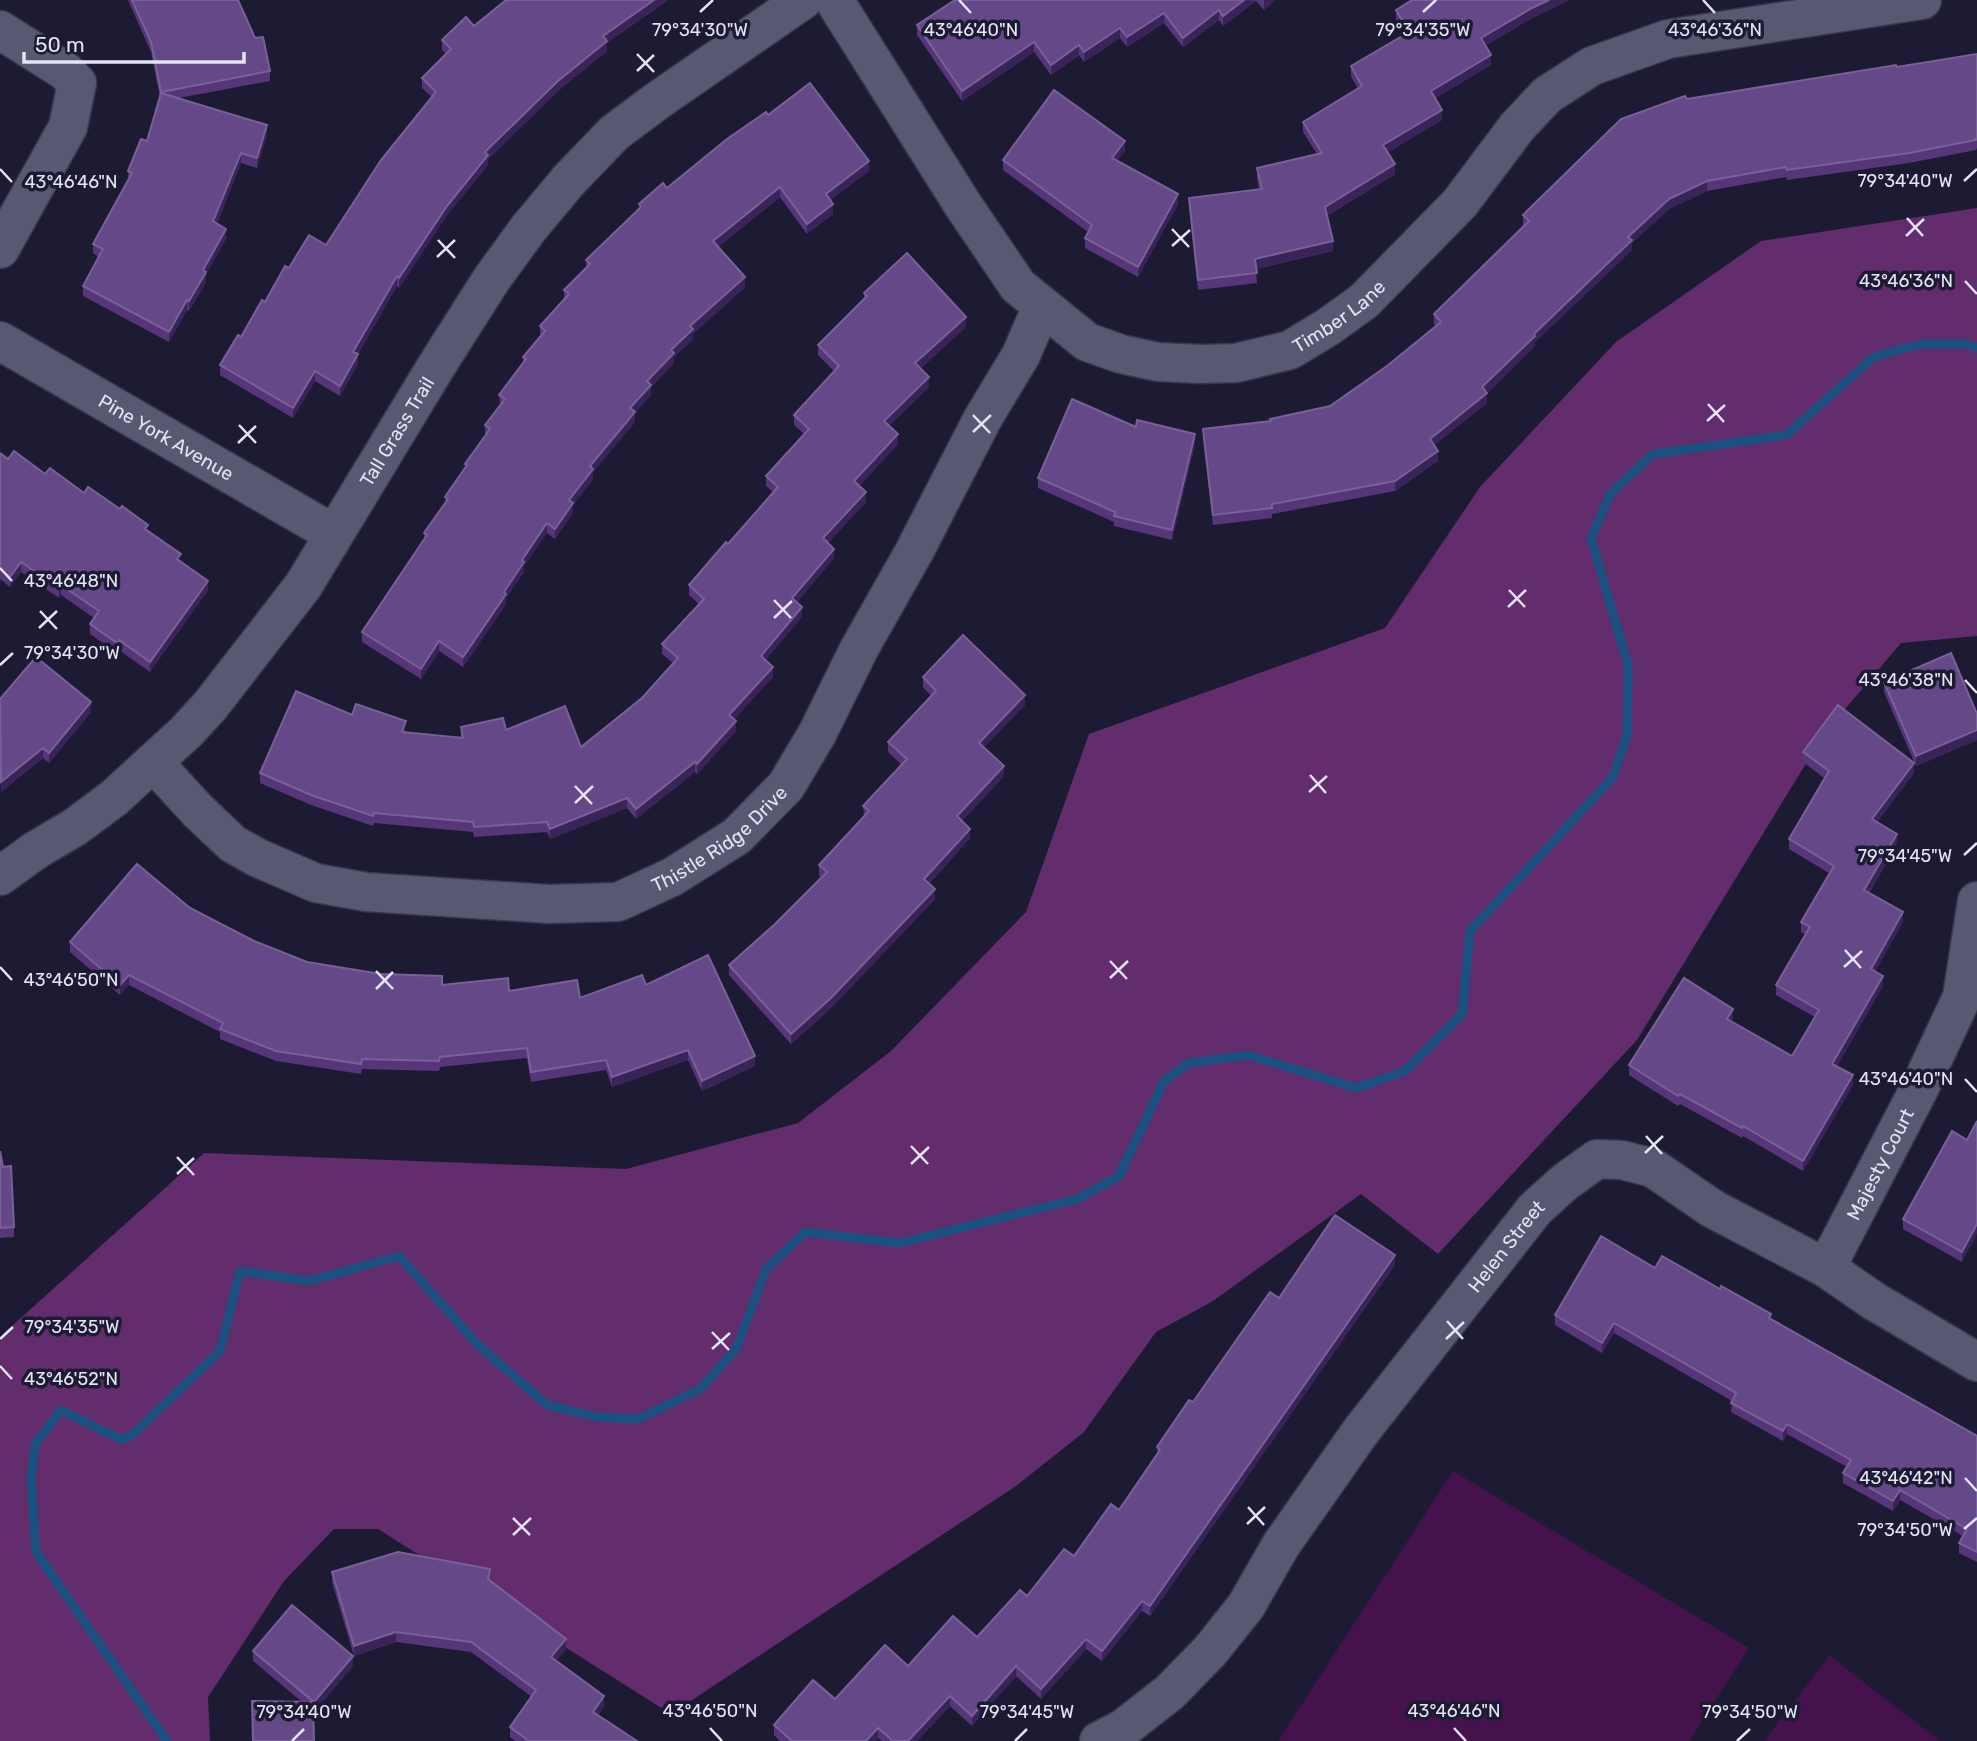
<svg xmlns="http://www.w3.org/2000/svg" width="1977" height="1741" viewBox="0 0 1977 1741" font-family="Rubik,sans-serif">
<rect width="100%" height="100%" fill="#1d1b33"/>
<g fill="#45124e">
<polygon points="1453,1471 1749,1648 1689,1741 1278,1741"/>
<polygon points="1829,1656 1830,1656 1940,1741 1764,1741"/>
</g>
<polygon fill="#632c6d" points="1977,208 1977,636 1901,643 1824,734 1637,1040 1438,1254 1361,1194 1213,1301 1156,1332 1084,1432 1016,1486 671,1714 378,1529 334,1529 284,1581 208,1697 210,1741 0,1741 0,1342 3,1334 204,1153 626,1169 798,1123 891,1051 1026,912 1089,734 1385,628 1480,487 1616,342 1761,241"/>
<g fill="none" stroke-linecap="round" stroke-linejoin="round">
<polyline stroke="#1a5180" stroke-width="9" points="167,1741 36,1552 31,1480 35,1444 61,1410 122,1440 133,1434 220,1351 240,1271 309,1281 399,1256 478,1345 547,1405 597,1417 638,1419 700,1389 736,1349 766,1269 805,1232 900,1243 1077,1199 1119,1176 1164,1081 1189,1063 1248,1055 1356,1088 1405,1071 1462,1014 1470,931 1612,778 1627,735 1628,665 1591,538 1611,493 1653,454 1786,435 1875,356 1922,344 1966,344 1977,348"/>
<g stroke="#38364a" stroke-width="41">
<g id="minor">
<path id="s1" d="M834,0L963,205L1018,286L1087,342L1121,354L1158,362L1202,364L1236,363L1290,350L1328,327L1364,301L1460,203L1517,127L1547,95L1592,66L1668,39L1922,0"/>
<polyline points="0,30 65,71 77,83 68,127 0,249"/>
<path id="s2" d="M0,341L334,534"/>
<path id="s3" d="M153,762L198,811L233,844L258,858L316,883L366,892L549,904L618,902L672,877L737,836L786,786L817,734L859,649L914,552L983,418L1021,355L1042,306"/>
<path id="s4" d="M0,876L36,850L75,827L114,798L186,732L210,706L303,586L437,365L491,280L528,229L568,181L614,133L657,101L803,0"/>
<path id="s5" d="M1826,1268L1919,1089L1962,997L1977,901"/>
<path id="s6" d="M1099,1741L1124,1728L1170,1692L1210,1651L1246,1606L1281,1545L1361,1431L1535,1209L1565,1182L1597,1159L1622,1160L1653,1168L1713,1209L1826,1268L1874,1301L1977,1362"/>
</g>
</g>
<use href="#minor" stroke="#585873" stroke-width="38"/>
</g>
<g fill="#563579">
<polygon points="128,0 238,0 270,71 270,81 179,98 267,135 257,168 241,163 217,223 226,239 206,274 206,282 189,311 187,310 169,342 83,296 83,286 98,257 93,253 93,244 128,180 128,171 147,141 160,98 151,52"/>
<polygon points="506,0 668,0 607,43 607,51 558,91 488,159 488,165 447,215 399,288 397,286 358,354 358,364 340,396 315,381 293,418 220,375 220,365 241,337 289,268 326,245 432,97 422,88 422,78 446,54 442,50 442,40 474,26"/>
<polygon points="955,0 1275,0 1264,10 1256,1 1223,26 1219,20 1183,47 1164,23 1127,47 1120,38 1084,62 1079,55 1051,75 1034,52 962,101 917,35 917,25"/>
<polygon points="1412,0 1569,0 1532,18 1485,46 1491,65 1435,98 1442,120 1388,152 1395,174 1327,216 1333,251 1256,269 1257,283 1198,290 1189,208 1189,198 1259,189 1257,178 1257,168 1317,154 1303,132 1303,122 1358,89 1351,76 1351,66 1405,35 1396,20 1396,10"/>
<polygon points="1977,54 1977,148 1976,150 1909,163 1787,180 1786,177 1707,191 1669,209 1632,243 1632,250 1535,342 1535,346 1487,393 1487,403 1434,445 1438,461 1395,491 1272,514 1272,518 1213,525 1203,439 1203,429 1270,421 1330,406 1387,366 1436,326 1434,324 1434,314 1524,226 1523,225 1523,215 1687,99 1897,67"/>
<polygon points="768,115 869,171 830,200 833,214 807,234 780,197 718,247 745,287 693,334 693,339 674,357 674,363 651,387 651,395 635,413 635,422 593,472 593,479 573,505 573,513 555,539 547,533 524,566 524,572 506,598 506,604 463,667 439,651 421,679 362,642 362,632 424,539 424,533 445,504 445,497 465,468 465,464 485,436 485,425 500,405 499,395 523,362 523,357 540,336 540,326 564,299 564,290 586,267 586,260 639,209 639,204 667,188"/>
<polygon points="1125,151 1117,160 1178,204 1138,277 1085,248 1085,238 1088,232 1003,170 1003,160"/>
<polygon points="864,293 966,327 921,368 929,387 889,426 898,444 859,486 866,502 828,543 834,558 797,602 802,617 765,660 773,677 734,719 736,731 697,774 695,772 636,819 627,808 550,839 547,832 474,837 473,832 374,823 373,826 311,805 260,783 260,773 352,715 406,731 406,732 461,738 461,727 506,730 581,747 642,698 673,663 662,654 662,644 699,604 689,595 689,585 728,544 773,492 766,486 766,476 804,434 794,425 794,415 834,371 818,355 818,345 864,299"/>
<polygon points="1195,444 1172,540 1114,526 1114,522 1038,488 1038,478"/>
<polygon points="0,453 8,459 45,474 84,493 148,532 181,562 208,590 150,672 119,650 117,653 90,634 90,624 94,618 61,595 59,598 21,572 10,587 0,579"/>
<polygon points="923,677 1025,705 984,747 1004,776 962,821 970,838 929,884 935,899 831,1008 791,1044 729,975 729,965 774,925 821,878 819,875 819,865 864,816 863,806 902,765 888,752 888,742 931,696 923,687"/>
<polygon points="1884,682 1977,714 1977,740 1916,766 1884,692"/>
<polygon points="0,699 91,712 49,763 43,758 1,792"/>
<polygon points="1803,752 1914,773 1877,822 1897,844 1869,893 1903,922 1875,971 1883,986 1837,1066 1853,1085 1803,1171 1743,1136 1742,1138 1680,1104 1678,1106 1629,1075 1629,1065 1733,1019 1732,1021 1792,1056 1815,1017 1776,995 1776,985 1806,935 1801,932 1801,922 1829,873 1789,849 1789,839 1824,778 1803,762"/>
<polygon points="190,908 254,941 307,962 442,985 580,998 646,985 755,1066 702,1091 688,1060 612,1087 606,1070 531,1082 527,1058 440,1067 439,1071 362,1069 361,1074 276,1061 220,1039 220,1032 129,985 120,995 70,952 70,942"/>
<polygon points="1967,1140 1962,1262 1903,1229 1903,1219"/>
<polygon points="0,1151 14,1227 14,1237 0,1238"/>
<polygon points="1395,1265 1150,1616 1142,1611 1102,1661 1086,1649 1041,1699 1016,1676 972,1726 950,1706 917,1741 882,1741 878,1738 875,1741 780,1741 774,1735 774,1725 977,1637 1074,1556 1119,1510 1157,1455 1157,1447 1193,1402 1279,1298"/>
<polygon points="1655,1268 1771,1319 1977,1436 1977,1562 1959,1553 1959,1543 1963,1536 1900,1500 1893,1511 1843,1483 1843,1473 1847,1467 1787,1434 1783,1441 1731,1412 1732,1401 1614,1333 1602,1353 1555,1325 1555,1315"/>
<polygon points="332,1572 489,1581 566,1649 556,1661 604,1706 598,1715 637,1741 515,1741 510,1737 510,1727 532,1697 471,1652 396,1642 354,1656 332,1582"/>
<polygon points="253,1651 353,1666 314,1712 253,1661"/>
</g>
<g fill="#392358">
<polygon points="654,0 668,0 607,43 607,51 558,91 488,159 488,165 447,215 399,288 399,278 447,206 485,152 603,36"/>
<polygon points="1244,0 1256,1 1223,26 1223,16"/>
<polygon points="1264,0 1275,0 1264,10"/>
<polygon points="1549,0 1569,0 1532,18 1481,48 1481,38 1532,8"/>
<polygon points="1219,10 1219,20 1183,47 1183,38"/>
<polygon points="1164,13 1164,23 1127,47 1127,37"/>
<polygon points="1120,28 1120,38 1084,62 1084,52"/>
<polygon points="1034,42 1034,52 962,101 962,91"/>
<polygon points="1079,45 1079,55 1051,75 1051,65"/>
<polygon points="1491,55 1491,65 1431,101 1431,91"/>
<polygon points="1442,110 1442,120 1383,155 1383,145"/>
<polygon points="267,125 267,135 257,168 257,158"/>
<polygon points="1125,141 1125,151 1112,168 1112,158"/>
<polygon points="241,153 241,163 213,231 213,221"/>
<polygon points="869,161 869,171 826,204 826,194"/>
<polygon points="1395,164 1395,174 1325,217 1325,207"/>
<polygon points="1707,181 1707,191 1669,209 1632,243 1632,250 1535,342 1535,346 1487,393 1487,403 1430,449 1430,439 1482,387 1628,237 1669,199"/>
<polygon points="780,187 780,197 713,251 713,241"/>
<polygon points="1178,194 1178,204 1138,277 1138,267"/>
<polygon points="833,204 833,214 807,234 807,224"/>
<polygon points="226,229 226,239 206,274 206,282 189,311 189,301 203,270"/>
<polygon points="1333,241 1333,251 1255,269 1255,259"/>
<polygon points="397,276 397,286 353,362 353,352"/>
<polygon points="745,277 745,287 693,334 693,339 674,357 674,363 651,387 651,395 635,413 635,422 593,472 593,479 573,505 573,513 555,539 555,529 569,500 590,466 647,381 690,326"/>
<polygon points="187,300 187,310 169,342 169,332"/>
<polygon points="966,317 966,327 915,373 915,363"/>
<polygon points="358,354 358,364 340,396 340,386"/>
<polygon points="315,371 315,381 293,418 293,408"/>
<polygon points="929,377 929,387 884,431 884,421"/>
<polygon points="898,434 898,444 854,491 854,481"/>
<polygon points="1195,434 1195,444 1172,540 1172,530"/>
<polygon points="1438,451 1438,461 1395,491 1395,481"/>
<polygon points="866,492 866,502 823,548 823,538"/>
<polygon points="547,523 547,533 524,566 524,572 506,598 506,604 463,667 463,657 504,592 522,560"/>
<polygon points="834,549 834,558 792,608 792,598"/>
<polygon points="21,562 21,572 10,587 10,577"/>
<polygon points="208,581 208,590 150,672 150,662"/>
<polygon points="61,585 61,595 59,598 59,588"/>
<polygon points="802,607 802,617 761,666 761,656"/>
<polygon points="119,640 119,650 117,653 117,643"/>
<polygon points="439,641 439,651 421,679 421,669"/>
<polygon points="773,667 773,677 729,725 729,715"/>
<polygon points="1025,695 1025,705 979,753 979,743"/>
<polygon points="91,702 91,712 49,763 49,753"/>
<polygon points="736,721 736,731 697,774 697,764"/>
<polygon points="1977,730 1977,740 1916,766 1916,756"/>
<polygon points="43,748 43,758 1,792 1,782"/>
<polygon points="695,762 695,772 636,819 636,809"/>
<polygon points="1914,763 1914,773 1872,829 1872,819"/>
<polygon points="1004,766 1004,776 957,826 957,816"/>
<polygon points="627,798 627,808 550,839 550,829"/>
<polygon points="970,829 970,838 924,889 924,879"/>
<polygon points="1897,834 1897,844 1864,900 1864,890"/>
<polygon points="935,889 935,899 831,1008 791,1044 791,1034"/>
<polygon points="1903,912 1903,922 1871,979 1871,969"/>
<polygon points="129,975 129,985 120,995 120,985"/>
<polygon points="1883,976 1883,986 1832,1074 1832,1064"/>
<polygon points="1733,1009 1733,1019 1727,1029 1727,1019"/>
<polygon points="688,1050 688,1060 612,1087 612,1077"/>
<polygon points="755,1056 755,1066 702,1091 702,1081"/>
<polygon points="1853,1075 1853,1085 1803,1171 1803,1161"/>
<polygon points="1977,1224 1977,1234 1962,1262 1962,1252"/>
<polygon points="1395,1255 1395,1265 1150,1616 1150,1606"/>
<polygon points="1614,1323 1614,1333 1602,1353 1602,1343"/>
<polygon points="1787,1424 1787,1434 1783,1441 1783,1431"/>
<polygon points="1900,1490 1900,1500 1893,1511 1893,1501"/>
<polygon points="1142,1601 1142,1611 1102,1661 1102,1651"/>
<polygon points="396,1632 396,1642 354,1656 354,1646"/>
<polygon points="566,1639 566,1649 551,1667 551,1657"/>
<polygon points="1086,1639 1086,1649 1041,1699 1041,1689"/>
<polygon points="353,1656 353,1666 314,1712 314,1702"/>
<polygon points="1016,1666 1016,1676 972,1726 972,1716"/>
<polygon points="604,1696 604,1706 593,1722 593,1712"/>
<polygon points="950,1696 950,1706 917,1741 908,1741"/>
<polygon points="878,1728 878,1738 875,1741 866,1741"/>
</g>
<g fill="#654887" stroke="#796098" stroke-width="2">
<polygon points="132,0 238,0 255,38 263,37 270,71 161,92 151,42"/>
<polygon points="506,0 654,0 603,36 607,41 558,81 485,152 488,155 447,206 399,278 397,276 353,352 358,354 340,386 315,371 293,408 220,365 238,335 241,337 262,300 265,302 285,266 289,268 309,235 326,245 381,160 436,92 422,78 451,49 442,40 466,17 474,26"/>
<polygon points="955,0 1244,0 1223,16 1219,10 1183,38 1164,13 1127,37 1120,28 1084,52 1079,45 1051,65 1034,42 962,91 917,25"/>
<polygon points="1412,0 1549,0 1532,8 1481,38 1491,55 1431,91 1442,110 1383,145 1395,164 1325,207 1333,241 1255,259 1257,273 1198,280 1189,198 1262,189 1257,168 1322,153 1303,122 1362,86 1351,66 1409,32 1396,10"/>
<polygon points="1977,54 1977,138 1976,138 1976,140 1909,153 1787,170 1786,167 1707,181 1669,199 1628,237 1632,240 1534,334 1535,336 1482,387 1487,393 1430,439 1438,451 1395,481 1272,504 1272,508 1213,515 1203,429 1271,421 1270,419 1330,406 1387,366 1441,322 1434,314 1529,221 1523,215 1621,119 1685,96 1687,99 1896,65 1897,67"/>
<polygon points="810,83 869,161 826,194 833,204 807,224 780,187 713,241 745,277 690,326 693,329 671,350 674,353 647,381 651,385 630,408 635,412 590,466 593,469 569,500 573,503 555,529 547,523 522,560 524,562 504,592 506,594 463,657 439,641 421,669 362,632 427,535 424,533 448,499 445,497 467,465 465,464 490,429 485,425 505,399 499,395 526,359 523,357 545,331 540,326 569,294 564,290 590,264 586,260 641,207 639,204 663,183 667,188 727,139 766,112 768,115"/>
<polygon points="1054,90 1125,141 1112,158 1178,194 1138,267 1085,238 1092,225 1003,160"/>
<polygon points="161,93 267,125 257,158 241,153 213,221 226,229 203,270 206,272 189,301 187,300 169,332 83,286 103,249 93,244 132,173 128,171 141,139 147,141"/>
<polygon points="907,253 966,317 915,363 929,377 884,421 898,434 854,481 866,492 823,538 834,549 792,598 802,607 761,656 773,667 729,715 736,721 697,764 695,762 636,809 627,798 550,829 547,822 474,827 473,822 374,813 373,816 311,795 260,773 296,691 352,715 356,704 406,721 402,732 463,738 461,727 503,718 506,730 565,706 581,747 642,698 678,658 662,644 704,599 689,585 726,542 728,544 778,487 766,476 809,429 794,415 839,366 818,345 867,296 864,293"/>
<polygon points="1072,399 1136,427 1137,420 1195,434 1172,530 1114,516 1115,512 1038,478"/>
<polygon points="14,451 45,474 50,468 84,493 88,487 120,509 122,506 148,525 145,529 181,554 177,559 208,581 150,662 119,640 117,643 90,624 99,611 61,585 59,588 21,562 10,577 0,569 0,453 8,459"/>
<polygon points="963,635 1025,695 979,743 1004,766 957,816 970,829 924,879 935,889 831,998 791,1034 729,965 774,925 827,872 819,865 869,811 863,806 907,759 888,742 936,691 923,677"/>
<polygon points="1951,653 1977,714 1977,730 1916,756 1884,682"/>
<polygon points="36,657 91,702 49,753 43,748 1,782 0,699"/>
<polygon points="1838,705 1914,763 1872,819 1897,834 1864,890 1903,912 1871,969 1883,976 1832,1064 1853,1075 1803,1161 1743,1126 1742,1128 1680,1094 1678,1096 1629,1065 1684,978 1733,1009 1727,1019 1792,1056 1819,1010 1776,985 1810,927 1801,922 1834,866 1789,839 1829,771 1803,752"/>
<polygon points="137,864 190,908 254,941 307,962 381,974 442,976 442,985 508,978 509,991 577,980 580,998 642,975 646,985 708,955 755,1056 702,1081 688,1050 612,1077 606,1060 531,1072 527,1048 440,1057 439,1061 362,1059 361,1064 276,1051 220,1029 223,1023 129,975 120,985 70,942"/>
<polygon points="1977,1121 1977,1224 1962,1252 1903,1219 1952,1131 1967,1140"/>
<polygon points="0,1151 3,1167 11,1166 14,1227 0,1228"/>
<polygon points="1335,1215 1395,1255 1150,1606 1142,1601 1102,1651 1086,1639 1041,1689 1016,1666 972,1716 950,1696 908,1741 893,1741 878,1728 866,1741 792,1741 774,1725 813,1680 835,1699 885,1645 908,1666 953,1616 977,1637 1020,1590 1027,1596 1064,1549 1074,1556 1111,1504 1119,1510 1160,1450 1157,1447 1189,1400 1193,1402 1270,1292 1279,1298"/>
<polygon points="1601,1236 1655,1268 1662,1256 1720,1289 1721,1286 1771,1314 1769,1318 1977,1436 1977,1552 1959,1543 1967,1529 1900,1490 1893,1501 1843,1473 1851,1460 1787,1424 1783,1431 1731,1403 1736,1393 1614,1323 1602,1343 1555,1315"/>
<polygon points="398,1552 490,1569 488,1579 566,1639 551,1657 604,1696 593,1712 637,1741 529,1741 510,1727 536,1690 471,1642 396,1632 354,1646 332,1572"/>
<polygon points="292,1605 353,1656 314,1702 253,1651"/>
<polygon points="252,1701 313,1702 314,1741 253,1741"/>
</g>
<path fill="none" stroke="#e4e4f5" stroke-width="2.5" d="M959,0L971,13M1703,0L1715,13M700,12L713,0M1423,12L1436,0M637,54L654,72M637,71L654,55M0,169L12,182M1964,181L1977,169M1907,218L1923,236M1172,229L1189,247M1906,236L1924,219M438,240L455,258M1172,246L1190,230M437,257L455,240M1965,281L1977,294M1708,404L1724,422M973,415L990,433M1707,421L1725,405M239,425L256,443M973,432L991,415M238,443L256,426M0,568L12,581M1509,590L1525,607M774,600L791,618M1508,607L1526,590M40,611L57,629M774,618L792,601M39,628L57,611M0,665L13,653M1965,680L1977,693M1310,775L1326,793M575,786L592,804M1309,792L1327,776M575,803L593,786M1964,855L1977,843M1845,950L1861,968M1110,961L1127,979M0,967L12,980M1844,967L1862,951M376,971L393,989M1110,978L1128,961M376,989L393,972M1965,1079L1977,1092M1646,1136L1662,1154M911,1146L928,1164M1645,1153L1663,1136M177,1157L194,1175M911,1164L929,1147M177,1174L194,1158M1447,1321L1463,1339M712,1332L729,1350M0,1339L13,1327M1446,1339L1464,1322M712,1349L730,1333M0,1366L12,1379M1965,1478L1977,1491M1248,1507L1264,1525M513,1518L530,1535M1247,1524L1265,1507M1964,1529L1977,1518M513,1535L531,1518M710,1728L722,1741M1454,1728L1466,1741M292,1741L304,1729M1015,1741L1027,1729M1737,1741L1750,1729"/>
<g text-anchor="middle" dominant-baseline="central" stroke-width="7" stroke-linejoin="round" paint-order="stroke">
<g font-size="19" fill="#e4e4f5" stroke="#1d1b33">
<text stroke="none"><textPath href="#s1" startOffset="696">Timber Lane</textPath></text>
<text stroke="none"><textPath href="#s4" startOffset="604">Tall Grass Trail</textPath></text>
<text stroke="none"><textPath href="#s2" startOffset="192">Pine York Avenue</textPath></text>
<text stroke="none"><textPath href="#s3" startOffset="630">Thistle Ridge Drive</textPath></text>
<text stroke="none"><textPath href="#s5" startOffset="117">Majesty Court</textPath></text>
<text stroke="none"><textPath href="#s6" startOffset="646">Helen Street</textPath></text>
</g>
</g>
<g font-size="18" text-anchor="middle" fill="#e4e4f5" stroke="#1d1b33" stroke-width="7" stroke-linejoin="round" paint-order="stroke">
<text x="700" y="36">79°34'30"W</text>
<text x="1423" y="36">79°34'35"W</text>
<text x="971" y="36">43°46'40"N</text>
<text x="1715" y="36">43°46'36"N</text>
<text x="1905" y="187">79°34'40"W</text>
<text x="71" y="188">43°46'46"N</text>
<text x="1906" y="287">43°46'36"N</text>
<text x="71" y="587">43°46'48"N</text>
<text x="72" y="659">79°34'30"W</text>
<text x="1906" y="686">43°46'38"N</text>
<text x="1905" y="862">79°34'45"W</text>
<text x="71" y="986">43°46'50"N</text>
<text x="1906" y="1085">43°46'40"N</text>
<text x="72" y="1333">79°34'35"W</text>
<text x="71" y="1385">43°46'52"N</text>
<text x="1906" y="1484">43°46'42"N</text>
<text x="1905" y="1536">79°34'50"W</text>
<text x="710" y="1717">43°46'50"N</text>
<text x="1454" y="1717">43°46'46"N</text>
<text x="304" y="1718">79°34'40"W</text>
<text x="1027" y="1718">79°34'45"W</text>
<text x="1750" y="1718">79°34'50"W</text>
</g>
<path d="M24 52v10h220v-10" fill="none" stroke="#e4e4f5" stroke-width="3.5"/>
<text x="35" y="52" font-size="21" fill="#e4e4f5" stroke="#1d1b33" stroke-width="5" paint-order="stroke">50 m</text>
</svg>
